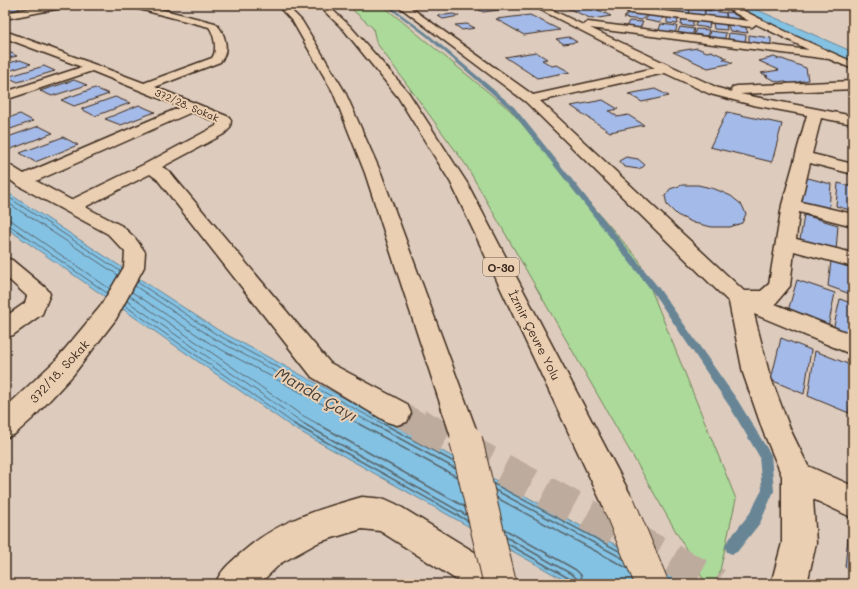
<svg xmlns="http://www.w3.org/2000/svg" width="858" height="589" viewBox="0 0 858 589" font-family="Mali,sans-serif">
<rect width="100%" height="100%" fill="#ddcbbd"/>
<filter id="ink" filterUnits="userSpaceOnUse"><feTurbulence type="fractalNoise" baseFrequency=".025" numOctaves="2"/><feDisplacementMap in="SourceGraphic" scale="8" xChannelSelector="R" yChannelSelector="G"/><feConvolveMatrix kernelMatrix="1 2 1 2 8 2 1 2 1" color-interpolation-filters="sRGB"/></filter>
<g filter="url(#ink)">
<polygon fill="#abda9a" stroke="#73825c" points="347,5 382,5 510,110 639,260 736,499 717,584 706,584 466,165 376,42 373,28"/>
<g fill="#84c2e4" stroke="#678595">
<polygon points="728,5 746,5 853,52 853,63"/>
<polygon points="5,191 218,330 688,584 571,584 292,427 5,227"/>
</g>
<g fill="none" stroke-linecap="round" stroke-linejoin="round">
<g stroke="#58676d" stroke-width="1">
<polyline points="5,195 120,271"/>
<polyline points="5,201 118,275"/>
<polyline points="5,219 12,221 110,289"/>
<polyline points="5,224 9,225 107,293"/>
<polyline points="137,282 216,334 385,425"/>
<polyline points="135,286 213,338 375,425"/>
<polyline points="132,292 211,344 361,425"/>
<polyline points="130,296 300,414 320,425"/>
<polyline points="127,301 306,425"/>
<polyline points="124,305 296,425"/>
</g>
<g stroke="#58676d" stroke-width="1.5">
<polyline points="294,424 468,521"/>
<polyline points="304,424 466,515"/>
<polyline points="318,424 465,507"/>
<polyline points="359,424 457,477"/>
<polyline points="373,424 456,469"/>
<polyline points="384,424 454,462"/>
<polyline points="494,484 621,552"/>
<polyline points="495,490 624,559"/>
<polyline points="497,498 627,568"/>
<polyline points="504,529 576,570 581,575 583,584"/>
<polyline points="506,537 573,575 577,579 577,584"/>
<polyline points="508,544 570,579 572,584"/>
</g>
<polygon fill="#678595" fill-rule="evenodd" points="385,5 389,5 428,34 514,107 658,287 738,401 771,455 774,491 760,523 737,552 732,554 727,552 725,547 727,542 750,513 762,490 759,456 730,407 652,291 510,109 426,36"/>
</g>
<g fill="#a4bae8" stroke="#3b2a1e">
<polygon points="5,5 14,5 21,10 5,13"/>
<polygon points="470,5 509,5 515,8 483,12"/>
<polygon points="587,5 611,16 592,19 565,7"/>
<polygon points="640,5 660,5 657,12 638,10"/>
<polygon points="679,5 704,5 704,9 679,6"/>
<polygon points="660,6 675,7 674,12 658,11"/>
<polygon points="706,6 721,7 720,11 705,9"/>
<polygon points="675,7 690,9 689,15 674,13"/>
<polygon points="690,9 705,10 704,17 689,15"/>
<polygon points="705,10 726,13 726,19 705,16"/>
<polygon points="630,11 647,14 642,20 624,18"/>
<polygon points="726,12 732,13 745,21 727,19"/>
<polygon points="453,14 459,16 443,19 438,16"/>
<polygon points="650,14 664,16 660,23 645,20"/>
<polygon points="530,15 560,30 524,35 496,19"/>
<polygon points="667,17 677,18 678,24 667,23"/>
<polygon points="682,19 693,20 693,27 681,25"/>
<polygon points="697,20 710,21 709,28 695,26"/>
<polygon points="629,21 643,22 640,28 626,27"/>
<polygon points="713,23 726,24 727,30 714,29"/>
<polygon points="467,24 475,28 462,30 455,25"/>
<polygon points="661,24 677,26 675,34 658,32"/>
<polygon points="727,24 745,26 748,33 730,31"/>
<polygon points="680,27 694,29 692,36 677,34"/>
<polygon points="696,29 709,30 707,36 694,34"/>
<polygon points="710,31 726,33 724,41 708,39"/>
<polygon points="729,33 746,35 745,43 728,41"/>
<polygon points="749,35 771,38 771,47 749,44"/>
<polygon points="569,37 577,42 564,44 556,39"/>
<polygon points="697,48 707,52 711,51 727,58 723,59 733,63 708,68 673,52"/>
<polygon points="7,51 17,56 5,59 5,52"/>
<polygon points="536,52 547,59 542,60 552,66 557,65 570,72 537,78 505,57"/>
<polygon points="774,57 779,59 782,59 806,68 808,80 789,84 784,81 778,82 765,76 768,76 761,73 779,70 759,61"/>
<polygon points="20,60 31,64 5,72 5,64"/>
<polygon points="44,66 55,71 18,82 7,77"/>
<polygon points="74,80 87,85 52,96 40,91"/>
<polygon points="95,88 109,94 74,106 61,100"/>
<polygon points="655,89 669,96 642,102 628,94"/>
<polygon points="115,97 130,103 95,116 81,109"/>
<polygon points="603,100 618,109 609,111 618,117 628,115 644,125 610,132 571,106"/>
<polygon points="139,105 155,112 121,125 105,119"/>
<polygon points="727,112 782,124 772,162 710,147"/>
<polygon points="20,114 33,121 5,131 5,119"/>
<polygon points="39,126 53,133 11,149 5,146 5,138"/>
<polygon points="63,137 78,145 35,162 20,153"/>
<polygon points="626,157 638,159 645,165 643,167 638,169 625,167 621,164 619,161"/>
<polygon points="804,177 831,184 829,209 801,202"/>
<polygon points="838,183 853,187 853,211 836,206"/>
<polygon points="682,185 698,185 715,189 731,196 742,205 746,214 742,223 730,227 712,227 694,223 677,215 667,205 665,196 670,189"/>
<polygon points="804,215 838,225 836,251 800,240"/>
<polygon points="831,261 853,268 853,295 828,286"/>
<polygon points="797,280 835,293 828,327 788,311"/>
<polygon points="840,299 853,304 853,338 833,330"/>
<polygon points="781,338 811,350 804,394 771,380"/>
<polygon points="815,351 853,366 849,413 808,396"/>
<polygon points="850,517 853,518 853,571 845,567"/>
</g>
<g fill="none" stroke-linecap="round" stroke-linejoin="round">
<polyline stroke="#bdab9d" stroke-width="25" stroke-dasharray="25 12" stroke-linecap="butt" points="397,413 420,425"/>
<polyline stroke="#bdab9d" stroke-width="32" stroke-dasharray="32 16" stroke-linecap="butt" points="418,424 717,584"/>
<g stroke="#3b2a1e" stroke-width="3">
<g id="minor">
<polygon points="48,5 65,5 61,8 5,19 5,13"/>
<path d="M130,5H144L215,23C226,33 230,51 220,62L155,87L229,117L231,120L230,128L224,134L162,167L169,171L330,363L407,404L411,413L407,422L397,425L387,422L312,377L157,179L150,174L85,207L122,226L135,238L145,252L144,267L116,319L73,375L33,418L15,434L5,438V408L55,361L100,307L124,267L125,252L108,234L17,185L5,176V164L11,166L24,174L181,107L92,71L5,100V92L82,67L5,38V31L144,83L212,58C218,50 214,34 209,27L131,7ZM192,112L217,122L216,126L145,164L71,200L36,181Z"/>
<path d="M397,5H407L533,95L655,68L531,5H542L583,25L588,22L809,50L756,24L752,27L630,13L626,10L630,7L749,21L721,5H732L797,37L853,62V69L829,59L590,28L718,88L732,92L731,90L733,87L737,86L853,81V89L740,94L853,116V124L821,118L812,154L853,164V174L810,163L801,202L853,214V226L799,212L796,239L853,253V267L794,251L790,286L775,304L853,335V355L754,314L769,373L790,429L808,466L853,486V518L813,499L816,543L807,584H771L782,543V476L763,431L743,373L729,302L526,102ZM665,73L710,94L753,105L807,115L782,205L769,284L761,291H744L540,101Z"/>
<polygon points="5,258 12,260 47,289 50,294 42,314 13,335 5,338 5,317 25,303 27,296 5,276"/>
<path d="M362,497L385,499L396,504L507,572L513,584H463L380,531L362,529L319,542L281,563L259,584H215C222,569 228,565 240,554C277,521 316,510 362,497Z"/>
</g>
</g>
<g stroke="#3b2a1e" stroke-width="3">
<g id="highway">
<polygon points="277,5 286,5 302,21 345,92 381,173 480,440 476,449 466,453 456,449 452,440 365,173 333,92 293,22"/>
<polygon points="318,5 327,5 350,26 408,92 467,183 630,494 635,505 630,516 619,521 608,516 451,183 398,97 344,30"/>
</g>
</g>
<use href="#minor" fill="#ebcfb2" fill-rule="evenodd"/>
<use href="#highway" fill="#ebcfb2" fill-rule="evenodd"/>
<g stroke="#3b2a1e" stroke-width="34" stroke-linecap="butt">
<g id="highway-bridge">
<polyline points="466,440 500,584"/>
<polyline points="619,505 652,584"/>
</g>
</g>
<use href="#highway-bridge" stroke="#ebcfb2" stroke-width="32"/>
</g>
</g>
<g text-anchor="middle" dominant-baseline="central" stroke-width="4" stroke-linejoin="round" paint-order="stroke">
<g font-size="10" fill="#3b2a1e" stroke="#ebcfb2">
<text transform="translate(187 105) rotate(23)">372/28. Sokak</text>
</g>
<rect fill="#ebcfb2" stroke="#705c4a" stroke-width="1" x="483" y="258" width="36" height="18" rx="3"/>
<g font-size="11" font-weight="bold" fill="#3b2a1e">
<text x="501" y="267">O-30</text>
</g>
<g font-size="12" fill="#3b2a1e" stroke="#ebcfb2">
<text transform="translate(535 335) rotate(63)">İzmir Çevre Yolu</text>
<text transform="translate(59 371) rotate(-47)">372/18. Sokak</text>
</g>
<g font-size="16" font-style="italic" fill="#46413c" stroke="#ebcfb2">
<text transform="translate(317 394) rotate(30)">Manda Çayı</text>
</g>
</g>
<rect width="858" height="589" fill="none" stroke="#ebcfb2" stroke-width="20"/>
<rect x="10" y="10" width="838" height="569" fill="none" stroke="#3b2a1e" stroke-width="1.5" filter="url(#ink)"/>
</svg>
